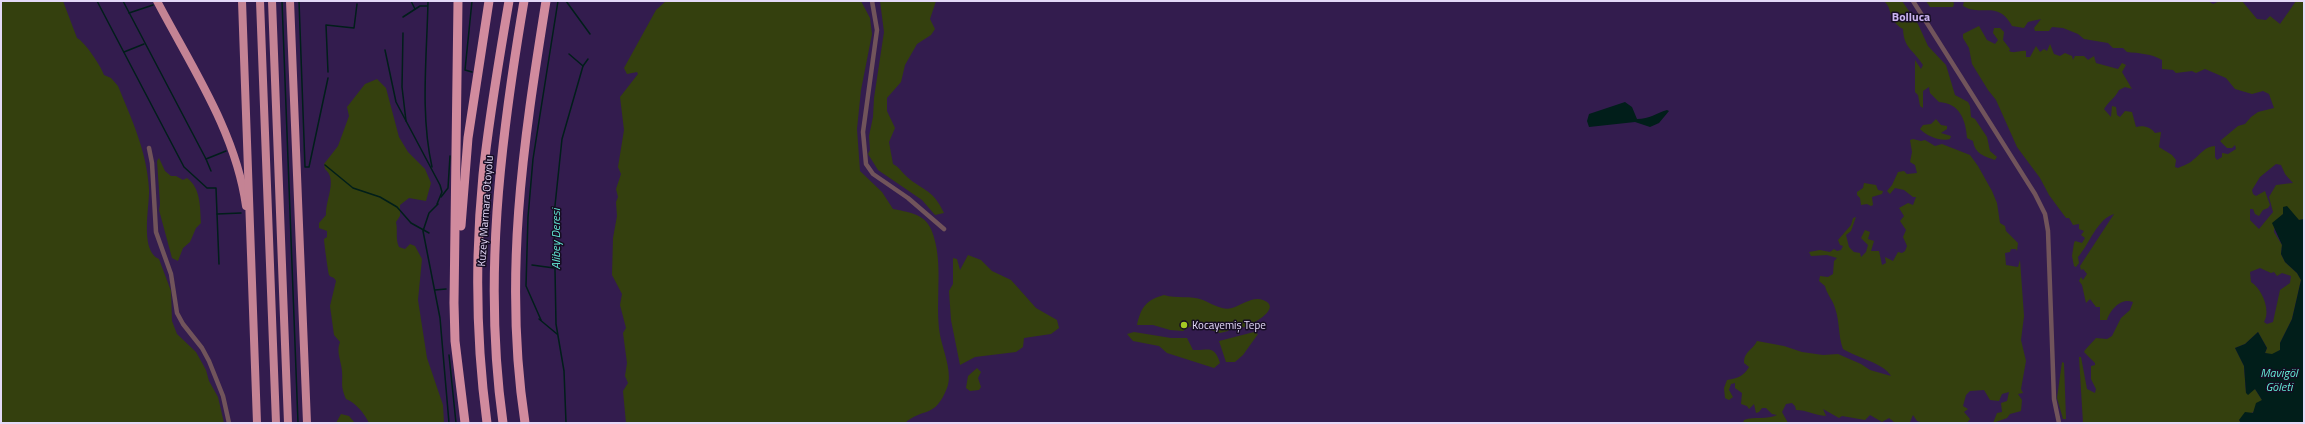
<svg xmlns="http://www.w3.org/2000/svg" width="2305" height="424" viewBox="0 0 2305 424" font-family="'Titillium Web',sans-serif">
<rect width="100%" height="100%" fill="#331c4e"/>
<g fill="#34400e" fill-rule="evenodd">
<path d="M1,1H63L77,38C85,42 101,66 104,75L111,78L118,86C132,120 147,152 149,189C150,205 139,251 159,259L171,291L172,321L177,334L196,352L206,370L209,381L218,397L224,423H1Z"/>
<path d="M666,1H861L870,18L872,34L861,90L857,129L860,171L882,192L893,209C907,212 924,213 931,229C945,262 934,301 940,335C943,351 953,372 947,388C935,419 923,407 905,423H626L623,391L628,383L625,376L627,363L623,333L626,328L620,305L622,294L612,275L613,238L617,216L616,202L618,197L616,189L621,174L618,167L624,130L620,97L638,74L637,72L627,74L624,68L656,10Z"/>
<path d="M880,1H936L930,19L935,29L931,35L917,44L905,65L901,82L887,98V111L895,128L889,142L893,164C899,167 900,170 904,174C921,191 932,187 944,213L935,215L922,200L878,170L868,154L870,150L869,136L873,117L874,98L884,32Z"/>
<path d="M1884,1H1902L1918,24L1928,46L1946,65L1955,95L1968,102L1970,106L1971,117L1975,119L1987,137L1990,151L1997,157L1995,160C1984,156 1975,154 1973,141L1967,138C1966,121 1960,103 1939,102L1930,93L1929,87L1923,91V108L1920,106L1918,95L1915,92V60L1921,69L1923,65C1913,49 1904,49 1903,29C1886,19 1894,10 1884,1Z"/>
<polygon points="1926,1 1953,1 1954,4 1953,7 1930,7"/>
<path d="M1964,1H2208L2213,4L2220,1H2242L2257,19L2266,20L2270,16L2280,24L2296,1H2304V219L2299,220L2283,214L2275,225L2274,232L2282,245L2281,254L2285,262L2297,273L2301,280L2292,319L2280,343V350L2272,355L2265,353L2267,348L2258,332L2245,344L2235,348L2244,366L2246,393L2255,389L2262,400L2255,411L2239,420L2241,423H2083L2079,357H2081L2087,389L2095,393L2096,389L2091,379V366L2095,365V363L2084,352L2085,350L2096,338L2107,339L2112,336L2121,318L2130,310L2133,302C2121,297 2110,310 2107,320H2100V307H2096L2090,299L2086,303L2082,285L2079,281L2081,277L2083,280L2087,274L2083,269L2081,270L2080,266L2114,214C2097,219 2089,245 2078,257L2079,263L2076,267L2074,266L2072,256L2074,243L2075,241L2082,243L2085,238L2081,235L2084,231L2079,229V224L2073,225L2069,218H2066L2049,195L2040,178L2017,147L1996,100L1988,90L1972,64L1969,48L1963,38V34L1979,26L1987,40L1995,44L1998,40L1993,33L1994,28H2000L2004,32L2003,40L2010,49L2009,51C2015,54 2020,50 2026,51V57H2030L2036,46L2040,52L2044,49L2047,51L2050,44L2054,54L2060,56L2065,53L2072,56L2073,60L2075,56H2084L2088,60L2094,56L2096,63L2118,69L2122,63L2126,65L2122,72L2132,89L2125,87L2119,90C2115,98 2109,101 2104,109L2111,117L2112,106L2116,107L2117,115L2120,117L2125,111L2132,112L2136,127C2143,125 2151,127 2155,133L2161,132L2159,147L2172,155L2176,160L2175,167L2178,168C2182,166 2189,164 2193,160C2200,155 2205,146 2215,146V157L2217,160L2222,157V153L2228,154L2236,149L2235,145L2232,148H2227L2220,141L2238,126L2245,124L2251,117L2258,112L2274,108L2269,94L2263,91L2252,94L2235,89L2226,78L2205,69L2196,73L2192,71L2176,73L2173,70L2162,69V60C2152,54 2139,53 2127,52L2123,48H2113L2108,43L2084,39L2078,34L2063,28L2052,27L2049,31H2035L2034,28L2041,19L2028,22L2024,28L2012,26C1998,0 1982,17 1963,6ZM2276,164L2281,165L2285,174L2293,183L2276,185L2269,197L2273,212L2259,229L2250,220V209H2253L2255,214L2259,216L2263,210L2268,208L2270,205L2265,191L2256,196L2253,194L2252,190L2260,177ZM2260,268L2271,273L2274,272L2277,276L2282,273L2291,276L2290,283L2280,290L2273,322L2267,324L2264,322C2271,310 2262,289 2251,282L2250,272Z"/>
<path d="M377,79L386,88L399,137L408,152L425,169L431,183L426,201L409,198L400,205V216L396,222C398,231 395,238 399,247L405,249L410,244L415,246L422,259L418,300L427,358L443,405L444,423H369C364,413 356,403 346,399C340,384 343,385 342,371C341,360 336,352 340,342L334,335L330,306L336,281C334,276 331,278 329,275C328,272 324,242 324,239L327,237V231L319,228V223L326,215C325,200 338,180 325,169L324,164L338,146L349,116L347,107L365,84Z"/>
<path d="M1936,119L1941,125L1947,126V129L1941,133L1951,136L1950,139C1942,142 1926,136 1920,129L1923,125L1931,124Z"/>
<path d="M1913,139L1921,141L1925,140L1935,146L1942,144L1970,155L1978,166L1992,191L1997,203L2000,223L2005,226L2006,231L2018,243L2017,251L2016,249H2011L2010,252L2005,253L2006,265L2018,267L2020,260L2024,316L2021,340L2026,361L2021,389L2023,393L2018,394L2022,400L2021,411L2010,414L2007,418L1993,423L1997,413L2002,412L2001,403L2007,401L2009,392L2002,394L1999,401L1990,400L1984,390L1970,391L1966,395L1963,406L1968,409L1964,412L1970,419L1967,423H1924L1917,421L1913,415L1910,422H1894L1889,418L1882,422L1870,415L1865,420L1842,416L1839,418L1823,409L1826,416C1814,415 1807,410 1796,410L1795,406L1792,403L1786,404L1782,412L1788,423H1743L1744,420C1755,416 1767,420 1777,415L1772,414L1766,408H1762L1759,412L1756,413L1754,404L1749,409L1747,406L1741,404L1742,393L1735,388V383L1731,384L1729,390L1733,397L1729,400L1725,398L1724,388L1727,380C1738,378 1744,376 1749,367L1744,363C1744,351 1753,350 1757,341L1784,346L1802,352L1823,355L1838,354L1861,364L1870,370L1891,376C1885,364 1856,357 1843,349C1838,336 1840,322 1835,308C1833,300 1827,295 1825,286L1819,281L1820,276L1828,277L1833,274L1834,261L1837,258L1827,255L1811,256L1809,252L1820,250L1830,252L1834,249L1837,251L1841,250L1843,246L1840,245L1838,240L1851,225L1853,218L1856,217L1851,231L1846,235L1849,247L1854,252L1860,253L1861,257L1866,252L1868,245L1861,238L1865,230L1870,232L1868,239L1874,241L1871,251H1879L1882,265L1886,263L1885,257L1893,261L1898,252L1902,253L1905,251L1907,246L1903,237L1906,230L1900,221L1904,216L1899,208L1908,203L1913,205L1916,197H1913L1904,190L1895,188L1890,194L1887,191L1892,185L1898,172L1904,171L1907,174L1917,173L1915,165L1910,162L1912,152L1910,140Z"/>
<path d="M159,158L165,171L171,176H176L183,180L187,178C201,188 200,208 201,223L196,228L190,242L183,248L178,261L172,258L159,210L160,204L157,161Z"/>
<polygon points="1864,183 1876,185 1878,190 1883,191 1882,194 1872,197 1873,205 1871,206 1867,204 1861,205 1860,198 1857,195 1857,192 1863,188"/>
<polygon points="968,255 981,260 992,271 1011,280 1036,308 1057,320 1059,328 1051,334 1024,338 1023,347 1016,352 975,357 960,365 951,320 949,291 953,284 953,258 957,259 960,270"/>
<path d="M1164,295C1177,299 1190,295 1203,300C1212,304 1223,311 1232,308C1242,305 1253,296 1263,300C1282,307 1256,322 1248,326C1243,328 1236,328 1230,328L1228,331L1220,333L1198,326L1189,327L1183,331L1170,330L1153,325H1137C1141,307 1146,300 1164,295Z"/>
<path d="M1134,332L1171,338H1187L1193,350C1208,351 1214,344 1220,363L1214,368L1167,353L1159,346L1133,341L1127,334Z"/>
<polygon points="1254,332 1258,334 1243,355 1235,362 1226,362 1219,341"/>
<polygon points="2062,362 2064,363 2066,419 2063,419 2057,398"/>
<polygon points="977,368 981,372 978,378 981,387 979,390 970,391 966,388 968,376"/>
<polygon points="341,414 349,416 355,423 336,423"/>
</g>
<g fill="#011e1a">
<path d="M1625,102L1632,107L1637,119C1650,119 1656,113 1667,110L1669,111L1659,123L1650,127L1635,122L1589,127L1587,121L1589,114Z"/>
<polygon points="2287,206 2299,220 2304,219 2304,423 2241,423 2239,420 2245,412 2253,413 2256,403 2262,400 2255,389 2248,395 2246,393 2244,366 2235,348 2245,344 2258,332 2267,348 2265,353 2272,354 2280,350 2280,343 2292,319 2301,280 2297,273 2285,262 2281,254 2282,245 2272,223 2283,214 2283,207"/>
</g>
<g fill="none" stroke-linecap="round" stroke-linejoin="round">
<g stroke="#011e1a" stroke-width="1.5">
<polyline points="97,1 184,167 207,188 216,188 219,264"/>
<polyline points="123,1 206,159"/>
<polyline points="282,1 298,423"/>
<polyline points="299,1 305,167 309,167 328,78"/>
<polyline points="411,1 415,9"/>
<path d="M428,1C427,56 420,113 432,167"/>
<polyline points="472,1 465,70 472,72"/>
<polyline points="566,1 590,34"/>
<polyline points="129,13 153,5"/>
<polyline points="403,17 420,6 427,6"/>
<polyline points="403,33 402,87 406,121"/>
<polyline points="385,50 396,102 440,185 442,192 437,204"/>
<polyline points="124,52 144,44"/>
<polyline points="569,54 583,66"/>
<polyline points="328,72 326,25 354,28 357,4"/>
<polyline points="325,165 353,188 380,197 397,207 411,223 429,233"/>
<polyline points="211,171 206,159 226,151"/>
<polyline points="441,197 448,188 450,156"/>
<polyline points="438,204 429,213 423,231 440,318 449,423"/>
<polyline points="217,214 241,213"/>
<polyline points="532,265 554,268"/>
<polyline points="435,290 446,289"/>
<polyline points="539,319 557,334"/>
<polyline points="541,320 526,286 528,217 533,159 558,1"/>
<polyline points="449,355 456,423"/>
<polyline points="566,423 564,371 556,324 554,215 562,139 583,66 588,59"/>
</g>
<g stroke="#71545b" stroke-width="4.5">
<polyline points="872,1 877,30 863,132 866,164 873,174 908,198 944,229"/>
<polyline points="1913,1 2035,194 2045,214 2048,231 2054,399 2059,423"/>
<polyline points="149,148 152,163 156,232 171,274 177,313 183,324 202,348 209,361 223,396 229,423"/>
</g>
<g stroke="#c48394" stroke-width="8">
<path d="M157,1C191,66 236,132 246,206"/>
<polyline points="242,1 257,423"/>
<polyline points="260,1 276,423"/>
<polyline points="272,1 288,423"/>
<polyline points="290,1 307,423"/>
</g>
<g stroke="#d18b9e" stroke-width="9">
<polyline points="458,1 454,303 455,341 465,423"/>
<polyline points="461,226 468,138 489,1"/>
<path d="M487,423C476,341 475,257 483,175C489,117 499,59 509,1"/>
<path d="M503,423C483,281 500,142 524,1"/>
<path d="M525,423C503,278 523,144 546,1"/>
</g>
</g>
<circle fill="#a4c824" stroke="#160d23" stroke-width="1.5" cx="1184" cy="325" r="4"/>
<g text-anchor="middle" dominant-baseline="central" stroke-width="3" stroke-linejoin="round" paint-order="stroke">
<g font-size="11" fill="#e4d9f8" stroke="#160d23">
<text transform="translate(485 211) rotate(-86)">Kuzey Marmara Otoyolu</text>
</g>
<g font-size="11" fill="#e4d9f8" stroke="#160d23" text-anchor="start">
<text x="1192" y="325">Kocayemiş Tepe</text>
</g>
<g font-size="12" font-weight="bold" fill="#cab3f0" stroke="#160d23">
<text x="1911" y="16">Bolluca</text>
</g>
<g font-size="12" font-style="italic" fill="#63e9d5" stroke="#160d23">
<text transform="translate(555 239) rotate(-90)">Alibey Deresi</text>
<text x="2279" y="372">Mavigöl<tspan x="2279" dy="14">Göleti</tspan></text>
</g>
</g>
<rect width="2305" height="424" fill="none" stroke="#e4d9f8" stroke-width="4"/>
</svg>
